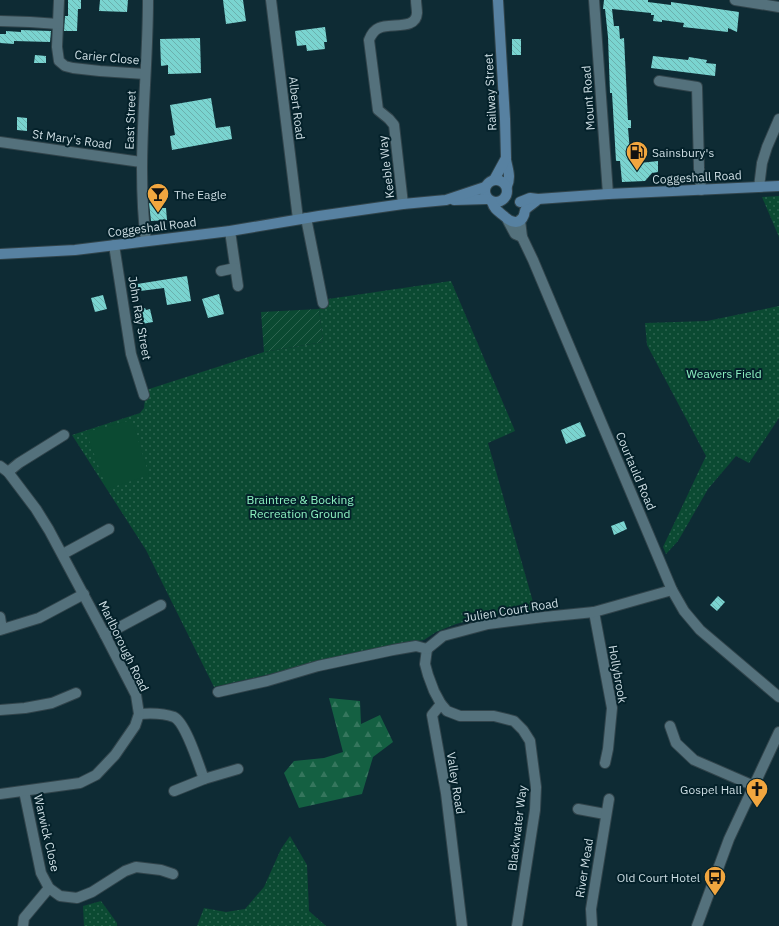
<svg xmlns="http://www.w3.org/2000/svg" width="779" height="926" viewBox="0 0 779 926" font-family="'IBM Plex Sans',sans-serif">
<defs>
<pattern id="grass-dots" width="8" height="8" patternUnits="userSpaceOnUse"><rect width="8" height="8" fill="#0b4a32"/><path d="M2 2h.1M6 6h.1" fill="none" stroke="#2d6450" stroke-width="1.8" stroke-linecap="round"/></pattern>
<pattern id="forest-firs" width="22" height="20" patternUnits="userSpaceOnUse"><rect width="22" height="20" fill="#146042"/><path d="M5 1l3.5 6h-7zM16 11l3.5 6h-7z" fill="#35765d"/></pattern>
<pattern id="garden-furrows" width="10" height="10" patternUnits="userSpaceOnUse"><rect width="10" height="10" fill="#0b4a32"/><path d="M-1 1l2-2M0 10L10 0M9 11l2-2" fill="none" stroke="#2d6450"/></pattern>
<pattern id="building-back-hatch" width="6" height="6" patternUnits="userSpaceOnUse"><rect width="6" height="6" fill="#7ad4d0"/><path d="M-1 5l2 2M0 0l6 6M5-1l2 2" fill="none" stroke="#6bb0ad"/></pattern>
</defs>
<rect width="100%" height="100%" fill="#0e2b34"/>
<g fill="url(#grass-dots)">
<polygon points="779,196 779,237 762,197"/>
<polygon points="451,281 515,431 488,443 535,609 486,616 456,624 436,632 424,640 404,643 214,687 146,550 72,435 140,413 144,408 146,390 264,352 323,342 319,309 328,299"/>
<polygon points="779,306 779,418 749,463 736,456 708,489 678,541 666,554 663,547 706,456 647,345 645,323 707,321"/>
<polygon points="290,836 307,865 309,911 326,926 197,926 204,908 226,912 245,909 264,887 281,849"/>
<polygon points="101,901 117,923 117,926 84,926 83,906"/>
</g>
<polygon fill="url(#forest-firs)" points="329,698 360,701 361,724 380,715 393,742 373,757 362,794 299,808 284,773 294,761 324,758 343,752"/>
<polygon fill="url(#garden-furrows)" points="319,309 323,342 264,352 261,312"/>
<polygon fill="#0b4a32" points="132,420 149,475 107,489 86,432"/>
<g fill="url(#building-back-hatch)">
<polygon points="68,0 81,0 81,9 78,9 77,31 64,31 65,16 68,16"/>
<polygon points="100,0 128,0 127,12 99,11"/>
<polygon points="223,0 243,0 246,21 226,24"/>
<polygon points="604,0 648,0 648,2 671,5 671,2 739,12 737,32 728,28 728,32 683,27 684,23 662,20 662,22 653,21 654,15 651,15 651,13 612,9 614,26 619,26 620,39 624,38 628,120 631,120 631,128 628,128 631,164 658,161 658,172 652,173 645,181 622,182 620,161 616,161 612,93 610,93 608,37 605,9 603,9"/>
<polygon points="325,27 327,42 324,42 325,49 307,51 306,45 297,46 295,31"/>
<polygon points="21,30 51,31 50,42 14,41 14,44 0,43 0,34 6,34 6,31 21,32"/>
<polygon points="200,38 201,73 168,74 168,65 161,66 160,39"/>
<rect x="512" y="39" width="9" height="16"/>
<polygon points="35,55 46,56 46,63 34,63"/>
<polygon points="653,56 688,60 689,57 707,60 706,63 716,64 715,76 651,68"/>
<polygon points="211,98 216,128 230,126 232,139 172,150 170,136 175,135 170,105"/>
<polygon points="17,117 27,118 27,131 17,130"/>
<polygon points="160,202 161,208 166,208 167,220 151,221 149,203"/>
<polygon points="187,276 191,301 167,305 164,288 132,292 131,285"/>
<polygon points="219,294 224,314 208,318 202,299"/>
<polygon points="103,295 107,309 95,312 91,298"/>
<polygon points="145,308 146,310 150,309 153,322 136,325 134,310"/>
<polygon points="580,422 586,436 566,444 561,430"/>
<polygon points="624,521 627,529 614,535 611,526"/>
<polygon points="718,596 725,602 717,611 710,605"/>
</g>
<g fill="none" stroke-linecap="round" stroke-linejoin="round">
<g stroke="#31444b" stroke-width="12">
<g id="minor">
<polyline points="59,0 57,47 59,61 65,66 73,68 100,71 145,74"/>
<polyline points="271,0 298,219"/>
<polyline points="594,0 608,194"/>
<polyline points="735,0 779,7"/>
<polyline points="0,21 30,22 58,24"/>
<polyline points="659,81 697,87 699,168 701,190"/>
<polyline points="0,142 141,162"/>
<polyline points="759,187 762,163 767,147 779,119"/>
<path d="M403,204L394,125L389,119L378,110L369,40C371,35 374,30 379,28C390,22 416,31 417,13C417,9 416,4 416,0"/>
<polyline points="306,218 323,303"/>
<polyline points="230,231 238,286"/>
<path d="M146,241C136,161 148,80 148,0"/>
<polyline points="114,245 131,354 144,395"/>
<polyline points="221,271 235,268"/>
<polyline points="8,472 19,463 64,435"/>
<polyline points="63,554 109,529"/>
<polyline points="594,612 612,708 608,749 605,763"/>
<polyline points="0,617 2,629"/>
<polyline points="0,630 39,618 84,594"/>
<polyline points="105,635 161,605"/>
<polyline points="427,649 425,664 428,675 434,691 441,704 447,711 460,716 494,716 514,721 523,730 530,741 536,787 535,810 517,926"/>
<polyline points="427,649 443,636 488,624 544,617 594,612 672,590"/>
<polyline points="218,692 267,681 318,666 393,650 416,646 427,649"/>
<polyline points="441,704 432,715 446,793 462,926"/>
<polyline points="0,710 25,708 52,703 76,693"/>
<path d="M139,714C151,713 163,713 174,717C186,723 199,766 204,779L238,769"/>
<polyline points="670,726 676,743 694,760 754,786"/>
<polyline points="24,791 41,873 49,888 60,896 77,898 92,892 125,871 136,867 161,870 173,874"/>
<polyline points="174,791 204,779"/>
<polyline points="578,809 605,814"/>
<polyline points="23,926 24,918 49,888"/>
<polyline points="592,926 591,909 609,799"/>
</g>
</g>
<g stroke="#31444b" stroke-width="12">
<g id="tertiary">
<polyline points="520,220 522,237 533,260 672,590 684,611 700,630 779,697"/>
<polyline points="508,221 515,234 522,237"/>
<polyline points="0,466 8,472 36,509 49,530 105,635 136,695 139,714 135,726 115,755 96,775 80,783 0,794"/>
<polyline points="697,926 729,839 779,732"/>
</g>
</g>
<g stroke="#31444b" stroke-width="12">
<g id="secondary">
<path d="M506,160C508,170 511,177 507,186"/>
<circle cx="496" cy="191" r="11"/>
<polyline points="494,180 506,158 505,119 498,0"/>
<polyline points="454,200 487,199"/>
<path d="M492,202C494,209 498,211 504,216C510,222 520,226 524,215C525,212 524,211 526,209C530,205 535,203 538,199"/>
<polyline points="520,202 530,198 538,199 608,194 779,186"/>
<polyline points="0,254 75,250 230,231 319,216 403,204 446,200 485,187"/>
</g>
</g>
<use href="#minor" stroke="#54717c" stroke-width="10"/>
<use href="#tertiary" stroke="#54717c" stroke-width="10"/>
<use href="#secondary" stroke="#5781a1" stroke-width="10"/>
</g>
<defs>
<g id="fuel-pin" transform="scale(1.15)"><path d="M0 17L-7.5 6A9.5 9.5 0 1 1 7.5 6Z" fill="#f1a63f" stroke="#04212a"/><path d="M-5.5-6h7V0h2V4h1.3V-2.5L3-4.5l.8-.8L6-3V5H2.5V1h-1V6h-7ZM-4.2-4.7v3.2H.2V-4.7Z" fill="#111"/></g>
<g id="bar-pin" transform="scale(1.15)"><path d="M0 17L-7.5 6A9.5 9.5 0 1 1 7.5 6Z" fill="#f1a63f" stroke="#04212a"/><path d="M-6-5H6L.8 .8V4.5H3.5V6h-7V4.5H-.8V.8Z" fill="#111"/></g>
<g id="church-pin" transform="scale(1.15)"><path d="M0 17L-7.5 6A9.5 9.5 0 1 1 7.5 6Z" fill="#f1a63f" stroke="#04212a"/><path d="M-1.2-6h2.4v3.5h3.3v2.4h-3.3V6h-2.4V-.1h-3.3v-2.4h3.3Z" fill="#111"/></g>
<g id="bus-pin" transform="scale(1.15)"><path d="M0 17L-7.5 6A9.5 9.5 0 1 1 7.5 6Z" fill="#f1a63f" stroke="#04212a"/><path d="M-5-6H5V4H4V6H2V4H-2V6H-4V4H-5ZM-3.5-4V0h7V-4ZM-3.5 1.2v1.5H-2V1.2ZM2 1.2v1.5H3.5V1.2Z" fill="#111"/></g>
</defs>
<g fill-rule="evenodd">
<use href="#fuel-pin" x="637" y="152"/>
<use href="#bar-pin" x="158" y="194"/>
<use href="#church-pin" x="757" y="789"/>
<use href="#bus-pin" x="715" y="877"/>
</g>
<g text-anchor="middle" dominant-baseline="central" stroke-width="4" stroke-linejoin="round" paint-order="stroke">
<g font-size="12" fill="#cedee4" stroke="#04212a">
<text transform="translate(107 57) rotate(5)">Carier Close</text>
<text transform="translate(490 92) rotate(-93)">Railway Street</text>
<text transform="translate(588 98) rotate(-94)">Mount Road</text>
<text transform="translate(297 108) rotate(83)">Albert Road</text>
<text transform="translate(130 120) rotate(-88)">East Street</text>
<text transform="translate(72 139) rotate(8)">St Mary's Road</text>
<text transform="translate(386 167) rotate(-97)">Keeble Way</text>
<text transform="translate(697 177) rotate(-3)">Coggeshall Road</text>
<text transform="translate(152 227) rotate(-7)">Coggeshall Road</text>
<text transform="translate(140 318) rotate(80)">John Ray Street</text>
<text transform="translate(636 471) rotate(67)">Courtauld Road</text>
<text transform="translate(511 610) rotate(-9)">Julien Court Road</text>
<text transform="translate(124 646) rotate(64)">Marlborough Road</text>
<text transform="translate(618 674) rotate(80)">Hollybrook</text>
<text transform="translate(456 783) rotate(81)">Valley Road</text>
<text transform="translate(517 828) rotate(-83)">Blackwater Way</text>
<text transform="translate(47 833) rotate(77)">Warwick Close</text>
<text transform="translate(584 868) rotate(-81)">River Mead</text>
</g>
<g font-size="12" fill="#cedee4" stroke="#04212a" text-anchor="start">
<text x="652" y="152">Sainsbury's</text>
<text x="174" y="194">The Eagle</text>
<text x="742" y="789" text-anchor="end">Gospel Hall</text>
<text x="700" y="877" text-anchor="end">Old Court Hotel</text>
</g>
<g font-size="12" fill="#8df1c1" stroke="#04212a">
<text x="724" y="373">Weavers Field</text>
<text x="300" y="499">Braintree &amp; Bocking<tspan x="300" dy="14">Recreation Ground</tspan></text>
</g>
</g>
</svg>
